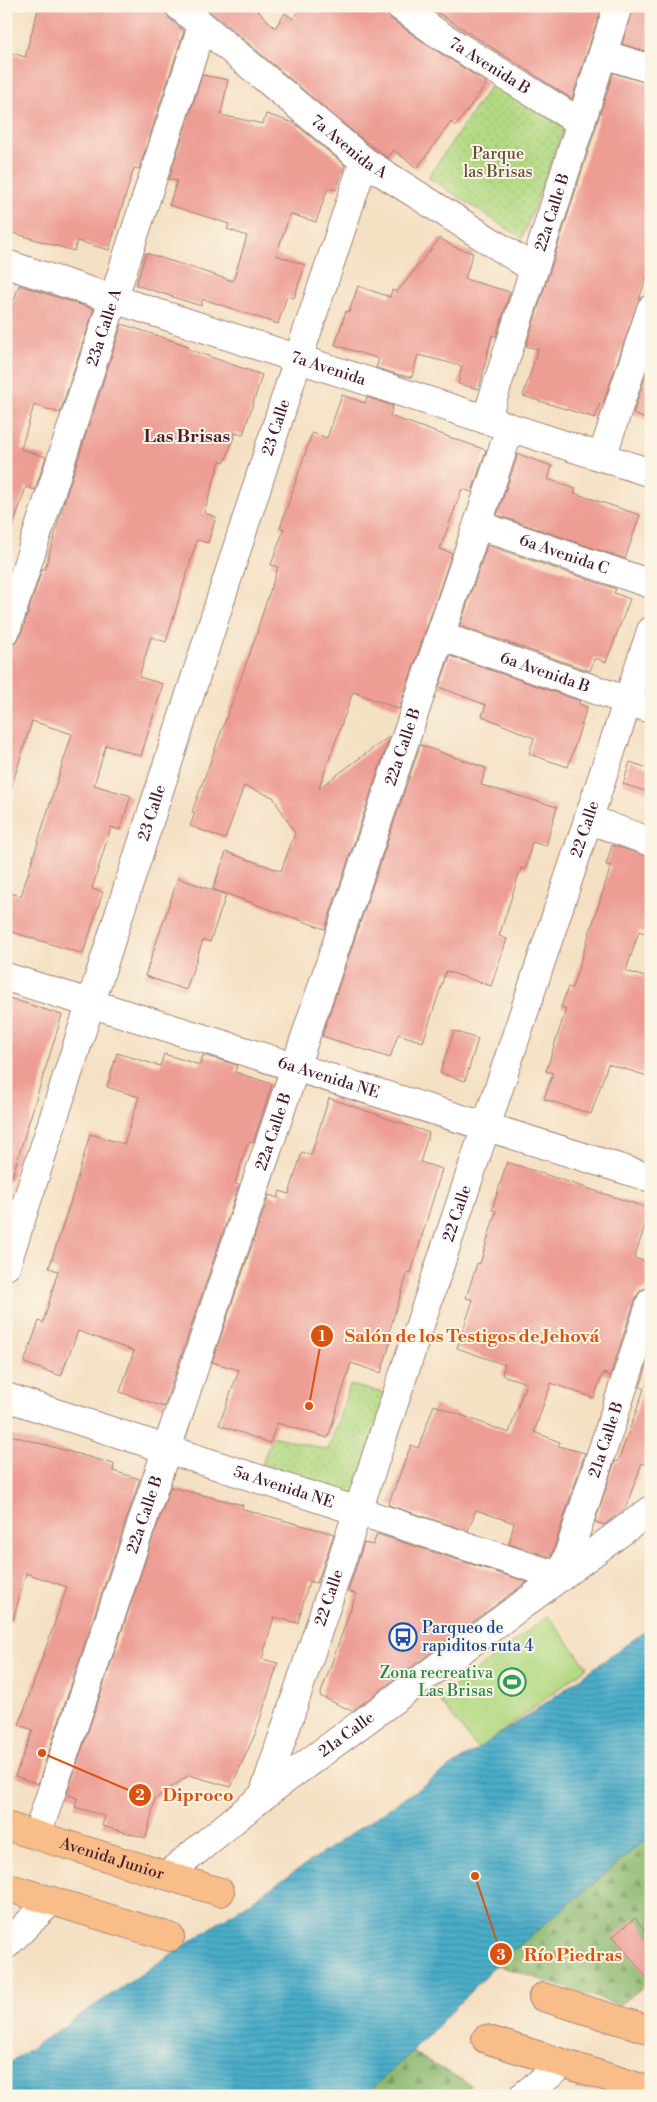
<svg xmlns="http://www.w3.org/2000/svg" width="657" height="2102" viewBox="0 0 657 2102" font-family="'Libre Bodoni',serif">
<defs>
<pattern id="forest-firs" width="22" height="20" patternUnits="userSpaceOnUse" patternTransform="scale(1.25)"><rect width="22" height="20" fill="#8db971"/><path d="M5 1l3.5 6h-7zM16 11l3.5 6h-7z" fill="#75965d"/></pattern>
<pattern id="park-dots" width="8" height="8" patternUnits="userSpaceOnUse" patternTransform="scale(1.25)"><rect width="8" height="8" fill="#b2d983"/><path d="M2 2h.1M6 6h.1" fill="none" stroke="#9bba71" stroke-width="1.8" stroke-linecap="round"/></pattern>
<pattern id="water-rules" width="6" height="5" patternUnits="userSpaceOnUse" patternTransform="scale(1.25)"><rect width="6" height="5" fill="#4aadc9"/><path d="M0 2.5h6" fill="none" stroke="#408ca3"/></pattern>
</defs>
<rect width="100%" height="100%" fill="#fcf5e5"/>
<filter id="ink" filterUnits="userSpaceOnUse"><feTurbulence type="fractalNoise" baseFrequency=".02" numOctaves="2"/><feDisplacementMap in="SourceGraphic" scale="10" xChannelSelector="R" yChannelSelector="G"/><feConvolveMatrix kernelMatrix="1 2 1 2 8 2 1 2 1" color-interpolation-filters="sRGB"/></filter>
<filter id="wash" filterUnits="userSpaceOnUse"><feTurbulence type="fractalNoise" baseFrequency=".0096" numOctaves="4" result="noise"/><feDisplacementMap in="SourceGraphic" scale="20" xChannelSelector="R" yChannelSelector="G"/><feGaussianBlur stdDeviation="1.12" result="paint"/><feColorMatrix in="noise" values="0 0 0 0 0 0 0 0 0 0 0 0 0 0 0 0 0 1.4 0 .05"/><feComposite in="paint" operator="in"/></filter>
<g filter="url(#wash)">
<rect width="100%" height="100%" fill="#f4e0c3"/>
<polygon fill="#b2d983" stroke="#7e7c57" points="548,1616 587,1667 478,1750 439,1699"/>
<g fill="url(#forest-firs)" stroke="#6c6c4e">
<polygon points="651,1835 651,1981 619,2005 496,1965"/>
<polygon points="412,2052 471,2085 459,2096 364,2096"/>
</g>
<g fill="url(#park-dots)" stroke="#7e7c57">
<polygon points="493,82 565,127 522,238 428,177"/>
<polygon points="350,1385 392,1395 359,1496 262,1464 272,1436 328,1450"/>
</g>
<polygon fill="url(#water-rules)" stroke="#4a667a" points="651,1627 651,1835 496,1965 412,2052 364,2096 6,2096 6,2065 533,1712"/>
<g id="blocks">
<g fill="#ed9d94">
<polygon points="39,6 164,6 169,18 184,31 139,169 134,168 109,250 77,241 74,251 6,231 6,51 25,57"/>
<polygon points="204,6 253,6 275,28 285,13 293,19 303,6 385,6 391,19 429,46 487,83 456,126 451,122 417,168 394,150 388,158 358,136"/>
<polygon points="427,6 602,6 572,99"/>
<polygon points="633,6 651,6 651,53 622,44"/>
<polygon points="613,73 651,84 651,264 603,404 600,403 595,418 523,396 538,349 526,346"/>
<polygon points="202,75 228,80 221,115 263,124 266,114 294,123 345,165 336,190 328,188 316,222 290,214 276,255 305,265 294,298 287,296 278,324 203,299 201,306 136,285 146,253 233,281 247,236 227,229 229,224 169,205 177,181 169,179"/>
<polygon points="440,238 454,247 473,253 465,279 510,292 496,337 492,335 479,389 458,384 462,366 418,355 412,377 404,376 376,368 379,359 335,345 346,311 349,312 358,286 390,297 392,290 397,292"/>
<polygon points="19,285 94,309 60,413 34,405 21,449 46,457 35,490 26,487 11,532 6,531 6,325"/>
<polygon points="122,324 189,346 188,349 262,375 243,435 235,433 225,462 220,461 204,513 216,517 208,543 197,540 166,642 151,637 139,677 163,684 141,756 106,745 94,785 131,796 120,830 111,827 92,889 103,892 83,954 6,930 6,892 21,896 72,734 32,721 11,788 6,788 6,645 16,642 21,635 42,569 45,569 65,499"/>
<polygon points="651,359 651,421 633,414"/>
<polygon points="342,395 365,403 367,397 393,406 390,416 486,450 472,492 462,489 440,549 452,553 399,709 353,692 319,788 390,736 325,929 213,889 226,852 281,871 295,833 273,797 244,786 225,839 190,826 195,813 192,812 258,631 257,630 278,567 271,565 284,529 280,528 304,457 312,433 327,438"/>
<polygon points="518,454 552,466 548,479 576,489 574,493 640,515 625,559 497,515"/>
<polygon points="487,545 616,589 614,593 630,599 606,662 595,658 590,671 460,626"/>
<polygon points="450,656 580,701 579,704 587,707 568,767 529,754 534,738 482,716 486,705 439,687"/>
<polygon points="420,745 486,768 481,785 557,807 546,846 532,842 526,869 521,868 499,936 507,939 491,986 446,971 423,1042 398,1034 390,1058 322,1036"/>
<polygon points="630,762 651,769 651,793 623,784"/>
<polygon points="612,845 651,857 651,935 639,931 626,971 651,979 651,1077 608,1064 591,1114 544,1099 553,1073 546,1071 566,1009 561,1007 568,987 572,988 611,866 606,865"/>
<polygon points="178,878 226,895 210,942 203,940 186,990 145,976"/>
<polygon points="6,997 62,1015 11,1180 6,1179"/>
<polygon points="454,1031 478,1039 465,1081 440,1073"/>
<polygon points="117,1053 160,1066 164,1054 200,1065 203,1055 237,1065 235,1072 272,1084 253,1143 248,1142 235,1184 239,1185 164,1407 120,1392 134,1351 78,1331 61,1376 24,1363 39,1321 43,1323 58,1271 49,1268 71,1200 90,1134 124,1144 139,1097 107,1087"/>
<polygon points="329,1098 429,1133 420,1162 442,1169 411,1273 408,1272 389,1332 393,1334 381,1373 351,1363 328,1438 277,1423 270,1443 219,1425 239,1370 212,1362 269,1195 278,1198 280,1191 289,1194 302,1152 311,1155"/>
<polygon points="507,1162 651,1209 634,1258 651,1263 651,1287 641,1290 636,1297 610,1376 603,1373 594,1398 551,1383 534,1432 560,1442 558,1446 585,1453 551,1557 509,1544 514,1523 476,1510 468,1531 388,1505 411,1445 418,1448 434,1405 509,1433 526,1383 502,1375 505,1365 457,1348 473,1300 466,1298 477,1263 480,1264 496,1211 492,1210"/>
<polygon points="651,1353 651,1466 642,1463 625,1509 604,1525 595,1522 615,1461 618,1462 644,1389 640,1387"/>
<polygon points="6,1434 114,1464 113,1471 140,1479 38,1784 15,1776 33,1730 19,1725 67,1587 26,1573 13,1620 6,1619"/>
<polygon points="170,1487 243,1505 242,1509 334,1534 317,1583 309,1581 298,1623 274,1617 262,1659 278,1663 256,1732 231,1787 189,1775 155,1799 146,1838 102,1826 105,1816 75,1807 77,1798 67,1794"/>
<polygon points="377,1534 527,1582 352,1711 320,1696 356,1594 348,1591 364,1543 373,1545"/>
<polygon points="635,1918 651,1938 651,1983 613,1936"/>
</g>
</g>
</g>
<g filter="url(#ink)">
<use href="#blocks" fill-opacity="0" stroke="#9f8077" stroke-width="1"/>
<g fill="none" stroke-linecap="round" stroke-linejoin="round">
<g stroke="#9f8077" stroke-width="30">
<g id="minor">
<path id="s1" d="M179,6L364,161L534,269"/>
<path id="s2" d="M400,6L437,33L581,123"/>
<polyline points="603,54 651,69"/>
<path id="s3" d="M6,264L651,473"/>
<path id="s4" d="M486,420L618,6"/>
<polyline points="602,457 651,309"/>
<path id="s5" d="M478,525L651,584"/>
<path id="s6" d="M6,630L202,26"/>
<path id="s7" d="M440,636L651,709"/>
<polyline points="588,819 651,842"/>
<path id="s8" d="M6,977L651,1178"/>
<path id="s9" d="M6,1266L298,359L364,161"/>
<path id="s10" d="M6,1397L561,1577L651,1302"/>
<path id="s11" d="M263,1796L651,631"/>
<path id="s12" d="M37,1835L510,428"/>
<path id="s13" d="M167,1875L263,1796L651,1510"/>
<polyline points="6,1945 51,1901"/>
<polyline points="523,2096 563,2064"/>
</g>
</g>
<g stroke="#9f8077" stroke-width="30">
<g id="major">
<path id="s14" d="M6,1826L220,1892"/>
<polyline points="6,1887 170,1937"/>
<polyline points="543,1997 651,2030"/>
<polyline points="486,2039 651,2091"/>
</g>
</g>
<use href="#minor" stroke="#fff" stroke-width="28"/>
<use href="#major" stroke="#f8bd88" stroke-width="28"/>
</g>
</g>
<defs>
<g id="bus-ring" transform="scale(1.4375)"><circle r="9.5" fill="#fcf5e5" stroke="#1a4fb4" stroke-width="1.5"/><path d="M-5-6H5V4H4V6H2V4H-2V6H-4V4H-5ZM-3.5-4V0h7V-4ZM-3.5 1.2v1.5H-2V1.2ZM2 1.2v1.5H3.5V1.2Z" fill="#1a4fb4"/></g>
<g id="stadium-ring" transform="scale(1.4375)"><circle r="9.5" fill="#fcf5e5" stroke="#2e9e5b" stroke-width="1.5"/><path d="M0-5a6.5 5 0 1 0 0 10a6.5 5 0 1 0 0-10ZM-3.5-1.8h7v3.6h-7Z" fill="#2e9e5b"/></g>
</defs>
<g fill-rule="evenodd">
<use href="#bus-ring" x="403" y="1637"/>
<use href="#stadium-ring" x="512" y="1682"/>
</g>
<g text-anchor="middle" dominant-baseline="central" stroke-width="4" stroke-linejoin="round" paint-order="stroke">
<g font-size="16" fill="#4a1f2b" stroke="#fcf5e5">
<text stroke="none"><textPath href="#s2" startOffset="108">7a Avenida B</textPath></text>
<text stroke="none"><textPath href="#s1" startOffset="221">7a Avenida A</textPath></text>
<text stroke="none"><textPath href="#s4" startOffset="218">22a Calle B</textPath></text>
<text stroke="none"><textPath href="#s6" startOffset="318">23a Calle A</textPath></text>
<text stroke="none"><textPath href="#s3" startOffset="339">7a Avenida</textPath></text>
<text stroke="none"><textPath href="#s9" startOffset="881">23 Calle</textPath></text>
<text stroke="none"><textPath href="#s5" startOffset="91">6a Avenida C</textPath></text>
<text stroke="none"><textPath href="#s7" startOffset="111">6a Avenida B</textPath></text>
<text stroke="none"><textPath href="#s12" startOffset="1148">22a Calle B</textPath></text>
<text stroke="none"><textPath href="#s9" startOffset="476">23 Calle</textPath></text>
<text stroke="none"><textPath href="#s11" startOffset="1019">22 Calle</textPath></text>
<text stroke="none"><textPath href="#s8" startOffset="338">6a Avenida NE</textPath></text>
<text stroke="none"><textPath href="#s12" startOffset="742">22a Calle B</textPath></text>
<text stroke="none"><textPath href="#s11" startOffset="614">22 Calle</textPath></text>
<text stroke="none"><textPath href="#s10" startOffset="728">21a Calle B</textPath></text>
<text stroke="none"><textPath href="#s10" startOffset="292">5a Avenida NE</textPath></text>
<text stroke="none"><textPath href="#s12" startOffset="338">22a Calle B</textPath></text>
<text stroke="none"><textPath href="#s11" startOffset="209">22 Calle</textPath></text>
<text stroke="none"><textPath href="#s13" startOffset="228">21a Calle</textPath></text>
<text stroke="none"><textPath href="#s14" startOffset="111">Avenida Junior</textPath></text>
</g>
<g font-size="16" fill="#644e41" stroke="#fcf5e5">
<text x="498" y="154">Parque<tspan x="498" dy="18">las Brisas</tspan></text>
</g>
<g font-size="16" fill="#164399" stroke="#fcf5e5" text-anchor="start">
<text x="422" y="1628">Parqueo de<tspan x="422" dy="18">rapiditos ruta 4</tspan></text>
</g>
<g font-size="16" fill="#27864d" stroke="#fcf5e5" text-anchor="end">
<text x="493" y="1673">Zona recreativa<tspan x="493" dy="18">Las Brisas</tspan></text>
</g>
<g font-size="18" font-weight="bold" fill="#4a1f2b" stroke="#fcf5e5">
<text x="187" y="436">Las Brisas</text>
</g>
</g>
<path fill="none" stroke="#d8530f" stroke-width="2" d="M309 1406L322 1336M42 1753L140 1795M475 1876L501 1954"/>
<g fill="#d8530f" stroke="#fcf5e5" stroke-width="2">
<circle cx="309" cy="1406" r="5"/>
<circle cx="42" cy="1753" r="5"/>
<circle cx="475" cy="1876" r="5"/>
<circle cx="322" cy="1336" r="12"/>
<circle cx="140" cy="1795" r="12"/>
<circle cx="501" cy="1954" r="12"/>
</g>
<g font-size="15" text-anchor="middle" font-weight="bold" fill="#fff">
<text x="322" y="1341">1</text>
<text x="140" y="1800">2</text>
<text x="501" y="1960">3</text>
</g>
<g font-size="18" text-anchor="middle" font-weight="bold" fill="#d8530f" stroke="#fcf5e5" stroke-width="4" stroke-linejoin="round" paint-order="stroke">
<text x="472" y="1342">Salón de los Testigos de Jehová</text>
<text x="198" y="1801">Diproco</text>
<text x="573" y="1961">Río Piedras</text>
</g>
<rect width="657" height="2102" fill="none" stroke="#fcf5e5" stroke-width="25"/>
</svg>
